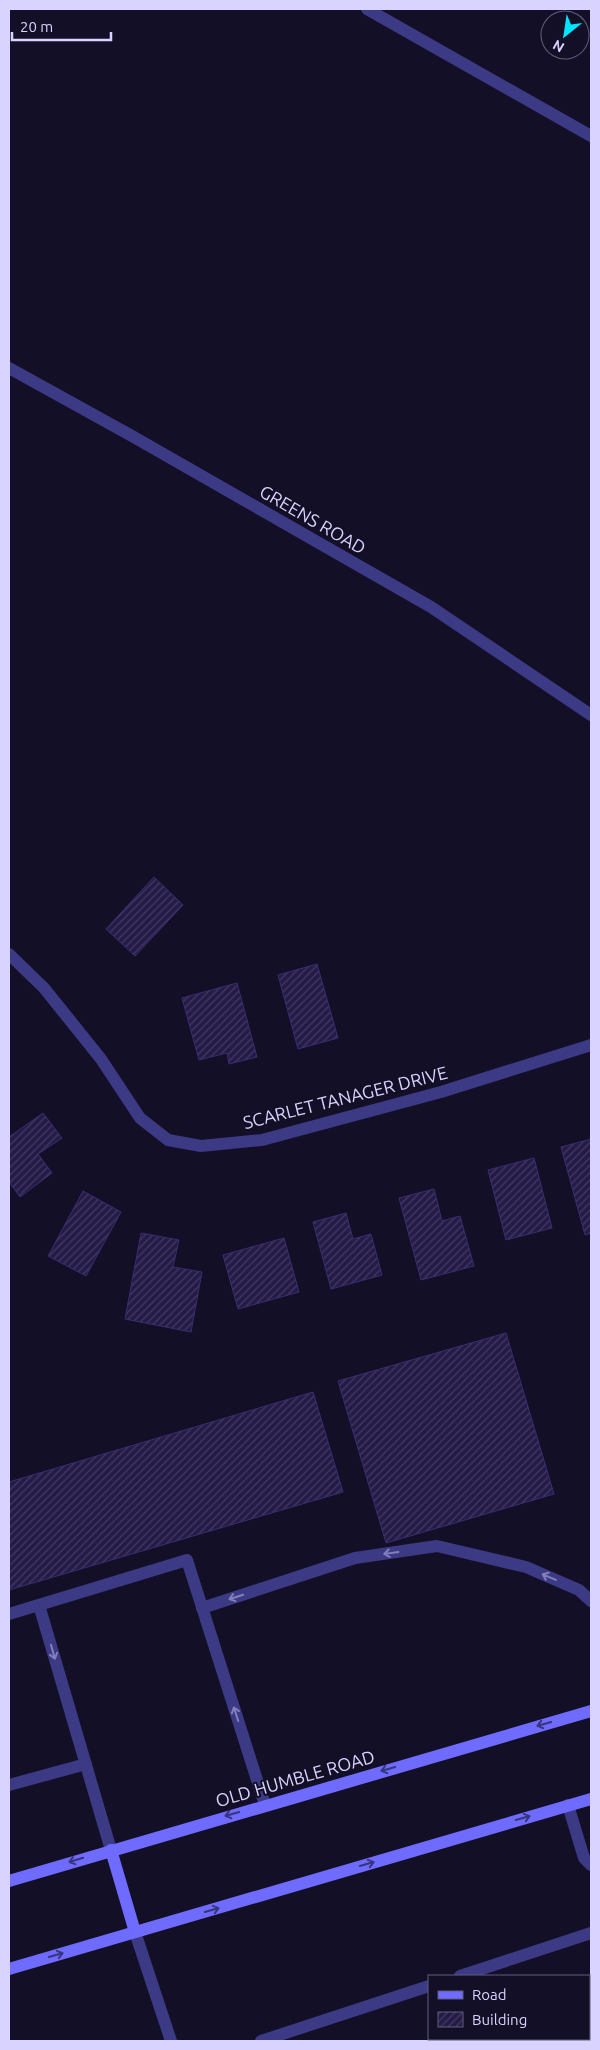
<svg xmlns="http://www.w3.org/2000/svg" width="600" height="2050" viewBox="0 0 600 2050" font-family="Ubuntu,sans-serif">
<defs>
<pattern id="building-hatch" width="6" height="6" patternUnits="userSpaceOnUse" patternTransform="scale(1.25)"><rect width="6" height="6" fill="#241b47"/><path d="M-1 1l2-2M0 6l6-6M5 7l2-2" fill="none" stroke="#433b63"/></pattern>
</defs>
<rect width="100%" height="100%" fill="#130f26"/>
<g fill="url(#building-hatch)" stroke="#3b2d73">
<polygon points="154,877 183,905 135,956 106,929"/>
<polygon points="317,964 338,1038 298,1049 278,975"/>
<polygon points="237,983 257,1057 229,1064 227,1053 199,1060 182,998"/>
<polygon points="43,1113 62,1138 38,1154 52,1173 20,1197 9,1182 9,1137"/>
<polygon points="591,1139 591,1233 585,1235 561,1147"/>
<polygon points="534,1158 552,1228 506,1240 488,1170"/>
<polygon points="434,1189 442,1221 460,1216 474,1266 421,1280 399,1198"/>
<polygon points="83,1191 121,1212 86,1276 48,1256"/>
<polygon points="346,1213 353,1239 371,1234 382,1275 331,1289 313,1222"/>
<polygon points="141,1233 179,1240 173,1267 202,1272 191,1332 125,1319"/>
<polygon points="284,1238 299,1292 238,1309 223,1255"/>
<polygon points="506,1333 554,1494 386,1543 338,1381"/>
<polygon points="313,1392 343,1492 9,1590 9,1482"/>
</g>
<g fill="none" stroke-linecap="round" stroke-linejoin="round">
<g stroke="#3d3a85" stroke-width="12">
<polyline points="39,1605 111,1850"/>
<polyline points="202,1608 355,1558 437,1546 526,1567 579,1590 591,1601"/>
<polyline points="9,1614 187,1560 265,1805"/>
<polyline points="9,1785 86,1764"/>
<polyline points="568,1805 584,1858 591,1865"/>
<polyline points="135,1932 171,2041"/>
<polyline points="460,1976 591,1933"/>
<polyline points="261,2041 429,1986"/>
</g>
<g stroke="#3d3a85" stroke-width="12">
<polyline points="367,9 591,136"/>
<polyline points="9,368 132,436 431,607 591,715"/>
<polyline points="9,954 44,988 101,1059 140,1118 168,1140 201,1146 262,1140 441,1092 591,1045"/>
</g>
<g stroke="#6f6bff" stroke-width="12">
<polyline points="111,1850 135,1932"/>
<polyline points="9,1881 591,1711"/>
<polyline points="9,1969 591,1799"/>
</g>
</g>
<defs><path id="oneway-shaft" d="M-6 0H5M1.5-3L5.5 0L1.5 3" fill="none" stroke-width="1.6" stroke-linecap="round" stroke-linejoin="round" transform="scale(1.25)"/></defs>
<g stroke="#837fbc">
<use href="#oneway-shaft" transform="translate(391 1553) rotate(172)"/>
<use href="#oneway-shaft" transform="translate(549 1577) rotate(-157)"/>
<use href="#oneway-shaft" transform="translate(236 1597) rotate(162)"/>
<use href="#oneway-shaft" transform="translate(53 1652) rotate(74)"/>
<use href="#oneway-shaft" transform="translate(236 1714) rotate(-108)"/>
</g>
<g stroke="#38347d">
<use href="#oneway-shaft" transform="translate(544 1724) rotate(164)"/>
<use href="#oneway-shaft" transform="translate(388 1769) rotate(164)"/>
<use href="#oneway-shaft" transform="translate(232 1814) rotate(164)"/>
<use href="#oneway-shaft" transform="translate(523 1818) rotate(-16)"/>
<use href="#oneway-shaft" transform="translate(76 1860) rotate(163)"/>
<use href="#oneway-shaft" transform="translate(367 1864) rotate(-16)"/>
<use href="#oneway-shaft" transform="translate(212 1910) rotate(-16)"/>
<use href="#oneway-shaft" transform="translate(56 1955) rotate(-16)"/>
</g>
<g text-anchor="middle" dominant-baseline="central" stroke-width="4" stroke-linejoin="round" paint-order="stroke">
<g font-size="18" fill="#d9d4ff" stroke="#130f26">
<text transform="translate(313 519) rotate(30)">GREENS ROAD</text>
<text transform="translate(345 1097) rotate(-14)">SCARLET TANAGER DRIVE</text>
<text transform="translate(295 1778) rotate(-16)">OLD HUMBLE ROAD</text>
</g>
</g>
<rect width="600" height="2050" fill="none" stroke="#d9d4ff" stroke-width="20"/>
<rect x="428" y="1975" width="162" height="65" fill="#130f26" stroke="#625e7d"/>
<rect x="438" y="1991" width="25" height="8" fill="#6f6bff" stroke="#625e7d"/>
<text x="472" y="2000" font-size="15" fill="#d9d4ff">Road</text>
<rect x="438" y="2012" width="25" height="15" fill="url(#building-hatch)" stroke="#625e7d"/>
<text x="472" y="2025" font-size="15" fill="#d9d4ff">Building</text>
<g transform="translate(565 35) rotate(210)"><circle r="24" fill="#130f26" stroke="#625e7d"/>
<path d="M0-4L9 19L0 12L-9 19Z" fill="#00e5ff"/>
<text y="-8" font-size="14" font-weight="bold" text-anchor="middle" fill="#d9d4ff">N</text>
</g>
<path d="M12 32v8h99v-8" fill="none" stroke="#d9d4ff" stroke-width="2.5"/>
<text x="20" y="32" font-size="15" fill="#d9d4ff" stroke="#130f26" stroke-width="4" paint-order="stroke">20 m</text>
</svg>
